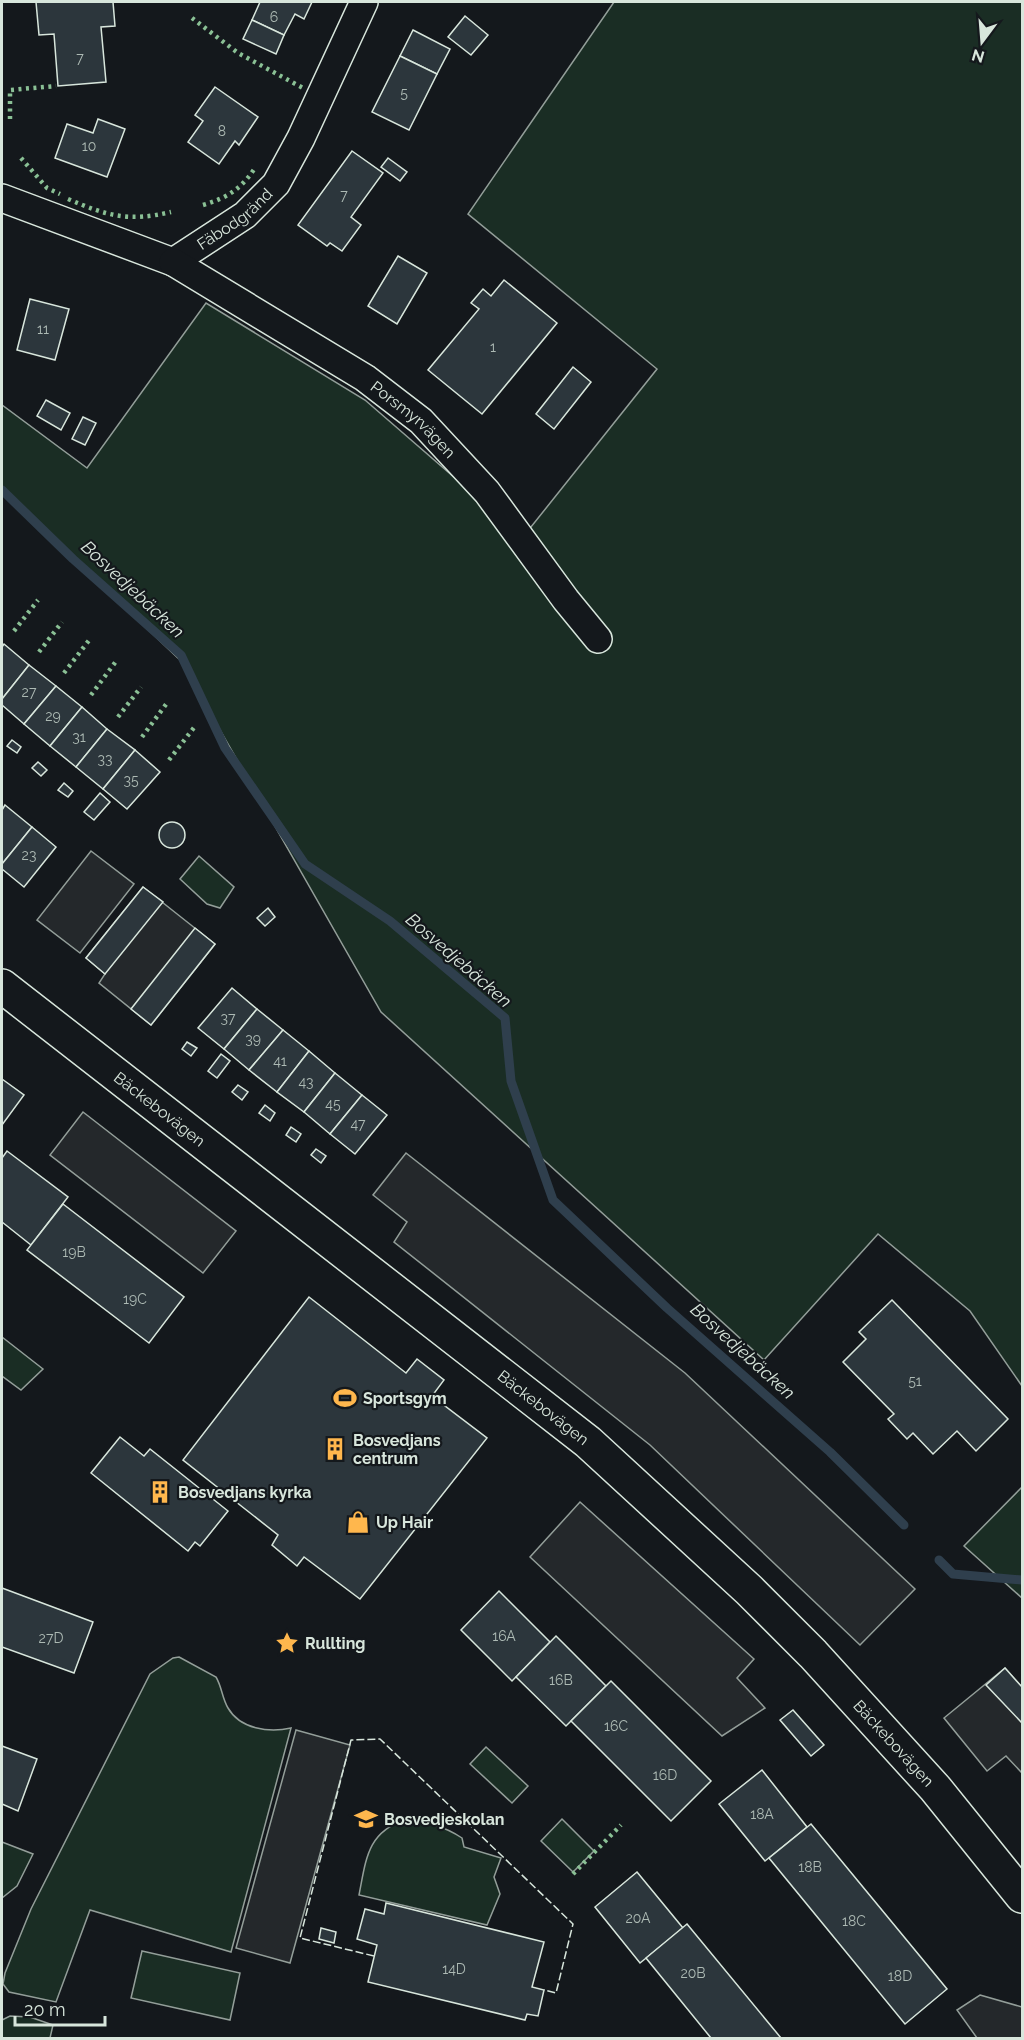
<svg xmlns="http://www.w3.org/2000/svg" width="1024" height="2040" viewBox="0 0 1024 2040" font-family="Raleway,sans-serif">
<rect width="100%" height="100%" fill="#14181c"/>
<g fill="#1a2d24" stroke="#939e99" stroke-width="1.5">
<polygon points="614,2 1022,2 1022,1386 970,1311 878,1234 764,1360 381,1012 180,660 2,491 2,405 87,468 206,303 365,400 523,537 657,369 468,214"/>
<polygon points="199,856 234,887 220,908 207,904 180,879"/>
<polygon points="2,1337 43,1369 21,1390 2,1376"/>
<polygon points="1022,1487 1022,1598 964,1546"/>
<path d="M179,1657L216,1677C222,1687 222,1698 228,1708C240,1729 269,1733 291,1728L231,1952L90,1910L56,2002L9,1992L3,1984L5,1973L31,1909L150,1674L173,1658Z"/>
<polygon points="486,1747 528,1786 512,1803 470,1764"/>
<polygon points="562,1819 594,1851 573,1872 541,1841"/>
<path d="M405,1820C427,1822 444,1826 462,1838L464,1847L501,1858L494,1877L500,1894L487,1925L359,1895C366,1860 367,1832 405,1820Z"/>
<polygon points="2,1842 33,1854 17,1886 2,1898"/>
<polygon points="142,1951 240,1973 230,2020 131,1998"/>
<polygon points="10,2016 30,2017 53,2025 50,2038 2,2038 2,2020"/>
</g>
<g fill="#24282b" stroke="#939e99" stroke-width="1.5">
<polygon points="91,851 134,884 80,953 37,920"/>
<polygon points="143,887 215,944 151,1025 99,983 105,974 86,958"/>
<polygon points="83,1112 236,1231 203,1273 50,1155"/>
<polygon points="406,1153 685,1373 915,1589 860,1645 650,1445 394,1242 407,1222 373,1195"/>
<polygon points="580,1502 754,1659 737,1678 765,1708 722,1736 530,1557"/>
<polygon points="1005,1668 1022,1687 1022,1773 1006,1756 987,1771 944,1718"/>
<polygon points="296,1730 350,1745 290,1963 236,1948"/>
<polygon points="980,1995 1022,2007 1022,2038 977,2038 957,2010"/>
</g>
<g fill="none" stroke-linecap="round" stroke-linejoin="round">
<g stroke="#2f3f4d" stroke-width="9">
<polyline points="2,490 73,559 181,655 225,748 305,864 390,921 505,1018 511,1081 553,1200 667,1308 830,1452 904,1525"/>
<polyline points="939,1560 953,1574 1022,1580"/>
</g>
</g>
<g fill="#2c363c" stroke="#d8e6dc" stroke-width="1.5">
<polygon points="36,2 113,2 115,26 101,27 106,82 58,86 54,34 39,35"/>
<polygon points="260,2 312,2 304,19 295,14 284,35 252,20"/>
<polygon points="465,16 488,35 471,55 448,37"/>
<polygon points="252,20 284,35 276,54 243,39"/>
<polygon points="413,30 450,49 437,74 400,56"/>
<polygon points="400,56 437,74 409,130 372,112"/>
<polygon points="215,87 258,117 239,145 235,141 219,164 188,142 203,121 195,115"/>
<polygon points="98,119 125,129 107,177 55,158 67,124 93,133"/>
<polygon points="352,151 383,173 351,217 361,225 342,251 330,243 327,246 298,225"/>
<polygon points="388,158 407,172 400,181 381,167"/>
<polygon points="398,256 427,273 397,324 368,306"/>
<polygon points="504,280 557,323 482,414 428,370 479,309 471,303 483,289 491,296"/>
<polygon points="30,299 69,309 55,360 17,350"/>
<polygon points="573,367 591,382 554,429 536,414"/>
<polygon points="46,400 70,413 61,430 37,416"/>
<polygon points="83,417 96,423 85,445 72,439"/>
<polygon points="4,644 29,665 2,699 2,647"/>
<polygon points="29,665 56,686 24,724 2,705 2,699"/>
<polygon points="56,686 82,707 50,746 24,724"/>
<polygon points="82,707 107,729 76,767 50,746"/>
<polygon points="107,729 135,750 103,789 76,767"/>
<polygon points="12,740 21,747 17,753 7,746"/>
<polygon points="135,750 160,772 127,809 103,789"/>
<polygon points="38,762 47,770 41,776 32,768"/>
<polygon points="64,783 73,791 68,797 58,790"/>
<polygon points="100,793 110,802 94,820 84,812"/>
<polygon points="5,805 32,827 2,864 2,810"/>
<circle cx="172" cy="835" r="13"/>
<polygon points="32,827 56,847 24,887 2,869 2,864"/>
<polygon points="143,887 163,902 105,974 86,958"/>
<polygon points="268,908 275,917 265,926 257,918"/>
<polygon points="195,928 215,944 151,1025 131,1009"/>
<polygon points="232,988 257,1009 224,1049 198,1028"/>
<polygon points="257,1009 283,1030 249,1070 224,1049"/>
<polygon points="283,1030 309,1051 277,1092 249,1070"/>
<polygon points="187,1042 197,1048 191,1056 182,1049"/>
<polygon points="309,1051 335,1073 304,1112 277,1092"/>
<polygon points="221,1054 230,1061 217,1078 208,1071"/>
<polygon points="335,1073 362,1095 330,1134 304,1112"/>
<polygon points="2,1079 24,1095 2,1125"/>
<polygon points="238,1085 248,1092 242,1100 232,1092"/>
<polygon points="362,1095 387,1115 355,1154 330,1134"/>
<polygon points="265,1105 275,1113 270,1121 259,1113"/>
<polygon points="291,1127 301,1134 296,1142 286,1135"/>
<polygon points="316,1149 326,1156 321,1163 311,1155"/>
<polygon points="7,1151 68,1197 31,1245 2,1222 2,1158"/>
<polygon points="63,1204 184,1297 149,1343 27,1250"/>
<polygon points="309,1297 406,1373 417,1359 444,1380 432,1396 487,1438 360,1599 304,1557 297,1566 272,1545 278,1535 183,1460"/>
<polygon points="892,1300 1008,1419 976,1451 957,1431 933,1454 913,1433 907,1439 888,1419 894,1414 843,1362 866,1339 859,1332"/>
<polygon points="120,1437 144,1456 150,1449 228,1511 200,1546 195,1542 188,1551 91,1473"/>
<polygon points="2,1588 93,1622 74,1673 2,1647"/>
<polygon points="499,1591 550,1642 512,1681 461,1630"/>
<polygon points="556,1636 606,1686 566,1726 516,1677"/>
<polygon points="1005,1668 1022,1687 1022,1723 986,1685"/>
<polygon points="611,1681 711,1781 671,1821 571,1721"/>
<polygon points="793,1710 824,1745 811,1756 780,1720"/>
<polygon points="2,1746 37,1759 18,1811 2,1804"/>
<polygon points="762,1770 807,1827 765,1861 719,1804"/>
<polygon points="811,1824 947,1989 905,2024 769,1858"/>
<polygon points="637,1872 683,1928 640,1963 595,1907"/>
<polygon points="386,1903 544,1942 532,1987 544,1990 538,2016 527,2014 525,2020 368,1982 377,1945 357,1939 365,1909 384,1914"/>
<polygon points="687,1924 781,2038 711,2038 646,1958"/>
<polygon points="321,1928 336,1932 334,1943 319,1939"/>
</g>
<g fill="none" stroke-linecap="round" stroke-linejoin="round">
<g stroke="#d8e6dc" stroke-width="30">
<g id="minor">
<path id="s1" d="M2,198L173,262L245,215L276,184L301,138L364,2"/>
<path id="s2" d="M173,262L365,378L421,421L487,492L566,600L598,639"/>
</g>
</g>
<g stroke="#d8e6dc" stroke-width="36">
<g id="tertiary">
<path id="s3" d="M2,986L588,1442L749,1590L813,1654L935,1788L1022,1896"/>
</g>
</g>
<use href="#minor" stroke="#14181c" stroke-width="27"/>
<use href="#tertiary" stroke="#14181c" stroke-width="33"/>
<g stroke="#8ac095" stroke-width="4.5" stroke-dasharray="3 4.5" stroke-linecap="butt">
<polyline points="192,18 238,53 303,88"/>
<polyline points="10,119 10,90 56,86"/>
<polyline points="21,158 47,188 60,194"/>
<path d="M68,199C108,216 128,222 171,212"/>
<path d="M203,205C227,198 241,189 255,168"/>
<polyline points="14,631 38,600"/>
<polyline points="39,652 62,622"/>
<polyline points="64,673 90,639"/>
<polyline points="91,695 117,660"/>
<polyline points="118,717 141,687"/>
<polyline points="142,737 167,703"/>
<polyline points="169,760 196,725"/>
<polyline points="573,1874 621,1825"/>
</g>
<polyline stroke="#d8e6dc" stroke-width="1.5" stroke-dasharray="8 3" stroke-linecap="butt" points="374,1956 300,1938 351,1740 380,1739 573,1924 556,1993 544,1990"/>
</g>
<defs>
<g id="stadium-bare" transform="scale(1.8)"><path d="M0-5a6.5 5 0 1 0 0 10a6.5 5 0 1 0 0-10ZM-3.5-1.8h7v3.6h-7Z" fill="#ffb74d" stroke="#14181c" stroke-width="2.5" paint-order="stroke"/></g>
<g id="building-bare" transform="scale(1.8)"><path d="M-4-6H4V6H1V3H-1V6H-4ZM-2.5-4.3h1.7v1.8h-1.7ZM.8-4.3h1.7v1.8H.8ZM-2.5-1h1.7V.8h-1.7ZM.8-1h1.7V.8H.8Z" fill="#ffb74d" stroke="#14181c" stroke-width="2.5" paint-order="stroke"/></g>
<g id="shop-bare" transform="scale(1.8)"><path d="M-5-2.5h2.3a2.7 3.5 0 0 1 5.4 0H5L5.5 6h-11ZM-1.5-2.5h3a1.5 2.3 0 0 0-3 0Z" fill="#ffb74d" stroke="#14181c" stroke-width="2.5" paint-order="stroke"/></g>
<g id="sight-bare" transform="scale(1.8)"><path d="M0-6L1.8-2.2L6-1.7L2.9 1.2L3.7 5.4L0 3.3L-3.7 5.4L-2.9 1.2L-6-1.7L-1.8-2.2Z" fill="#ffb74d" stroke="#14181c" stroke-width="2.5" paint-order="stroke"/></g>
<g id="school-bare" transform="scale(1.8)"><path d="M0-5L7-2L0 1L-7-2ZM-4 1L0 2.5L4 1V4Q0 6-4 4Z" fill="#ffb74d" stroke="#14181c" stroke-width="2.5" paint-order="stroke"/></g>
</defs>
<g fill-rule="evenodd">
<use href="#stadium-bare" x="345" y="1398"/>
<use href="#building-bare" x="335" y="1449"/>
<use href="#building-bare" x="160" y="1492"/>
<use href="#shop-bare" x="358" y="1522"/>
<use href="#sight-bare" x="287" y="1643"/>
<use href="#school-bare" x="366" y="1819"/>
</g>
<g text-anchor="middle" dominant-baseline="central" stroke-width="4.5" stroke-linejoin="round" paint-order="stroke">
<g font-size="14" fill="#adbab4">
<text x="274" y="17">6</text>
<text x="80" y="58">7</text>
<text x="404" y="93">5</text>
<text x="222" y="131">8</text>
<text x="89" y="146">10</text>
<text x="344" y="195">7</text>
<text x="43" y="329">11</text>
<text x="493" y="347">1</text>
<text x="29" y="692">27</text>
<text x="53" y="716">29</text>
<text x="79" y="737">31</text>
<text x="105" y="759">33</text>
<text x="131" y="780">35</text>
<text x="29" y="855">23</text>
<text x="228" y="1018">37</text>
<text x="253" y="1039">39</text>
<text x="280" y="1061">41</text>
<text x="306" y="1082">43</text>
<text x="333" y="1104">45</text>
<text x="358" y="1124">47</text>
<text x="74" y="1252">19B</text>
<text x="135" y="1299">19C</text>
<text x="915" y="1381">51</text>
<text x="504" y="1636">16A</text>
<text x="51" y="1638">27D</text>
<text x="561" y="1680">16B</text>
<text x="616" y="1726">16C</text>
<text x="665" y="1775">16D</text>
<text x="762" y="1814">18A</text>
<text x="810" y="1867">18B</text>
<text x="638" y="1918">20A</text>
<text x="854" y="1921">18C</text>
<text x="454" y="1969">14D</text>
<text x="693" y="1973">20B</text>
<text x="900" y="1976">18D</text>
</g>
<g font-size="16" fill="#d8e6dc" stroke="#14181c">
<text stroke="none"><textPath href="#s1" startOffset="258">Fäbodgränd</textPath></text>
<text stroke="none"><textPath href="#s2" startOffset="288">Porsmyrvägen</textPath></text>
<text stroke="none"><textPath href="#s3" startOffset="200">Bäckebovägen</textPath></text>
<text stroke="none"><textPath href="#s3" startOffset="686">Bäckebovägen</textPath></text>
<text stroke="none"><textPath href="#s3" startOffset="1172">Bäckebovägen</textPath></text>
</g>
<g font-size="16" font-weight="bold" fill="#d8e6dc" stroke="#14181c" text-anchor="start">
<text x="363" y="1398">Sportsgym</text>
<text x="353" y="1440">Bosvedjans<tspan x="353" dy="18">centrum</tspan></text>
<text x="178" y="1492">Bosvedjans kyrka</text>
<text x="376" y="1522">Up Hair</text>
<text x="305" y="1643">Rullting</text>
<text x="384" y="1819">Bosvedjeskolan</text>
</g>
<g font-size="18" font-style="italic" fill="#d8e6dc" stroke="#14181c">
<text transform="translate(133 589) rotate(43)">Bosvedjebäcken</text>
<text transform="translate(459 960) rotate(41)">Bosvedjebäcken</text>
<text transform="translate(743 1351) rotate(42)">Bosvedjebäcken</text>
</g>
</g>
<rect width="1024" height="2040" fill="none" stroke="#d8e6dc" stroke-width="6"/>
<g transform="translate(982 42) rotate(196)" stroke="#14181c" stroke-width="4.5" paint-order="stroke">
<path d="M0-4.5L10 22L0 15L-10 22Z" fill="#d8e6dc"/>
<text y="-9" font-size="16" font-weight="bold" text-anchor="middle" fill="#d8e6dc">N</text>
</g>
<path d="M15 2016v9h90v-9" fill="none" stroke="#d8e6dc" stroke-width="3"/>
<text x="24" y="2016" font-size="18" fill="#d8e6dc" stroke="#14181c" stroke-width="4.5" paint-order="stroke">20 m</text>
</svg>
